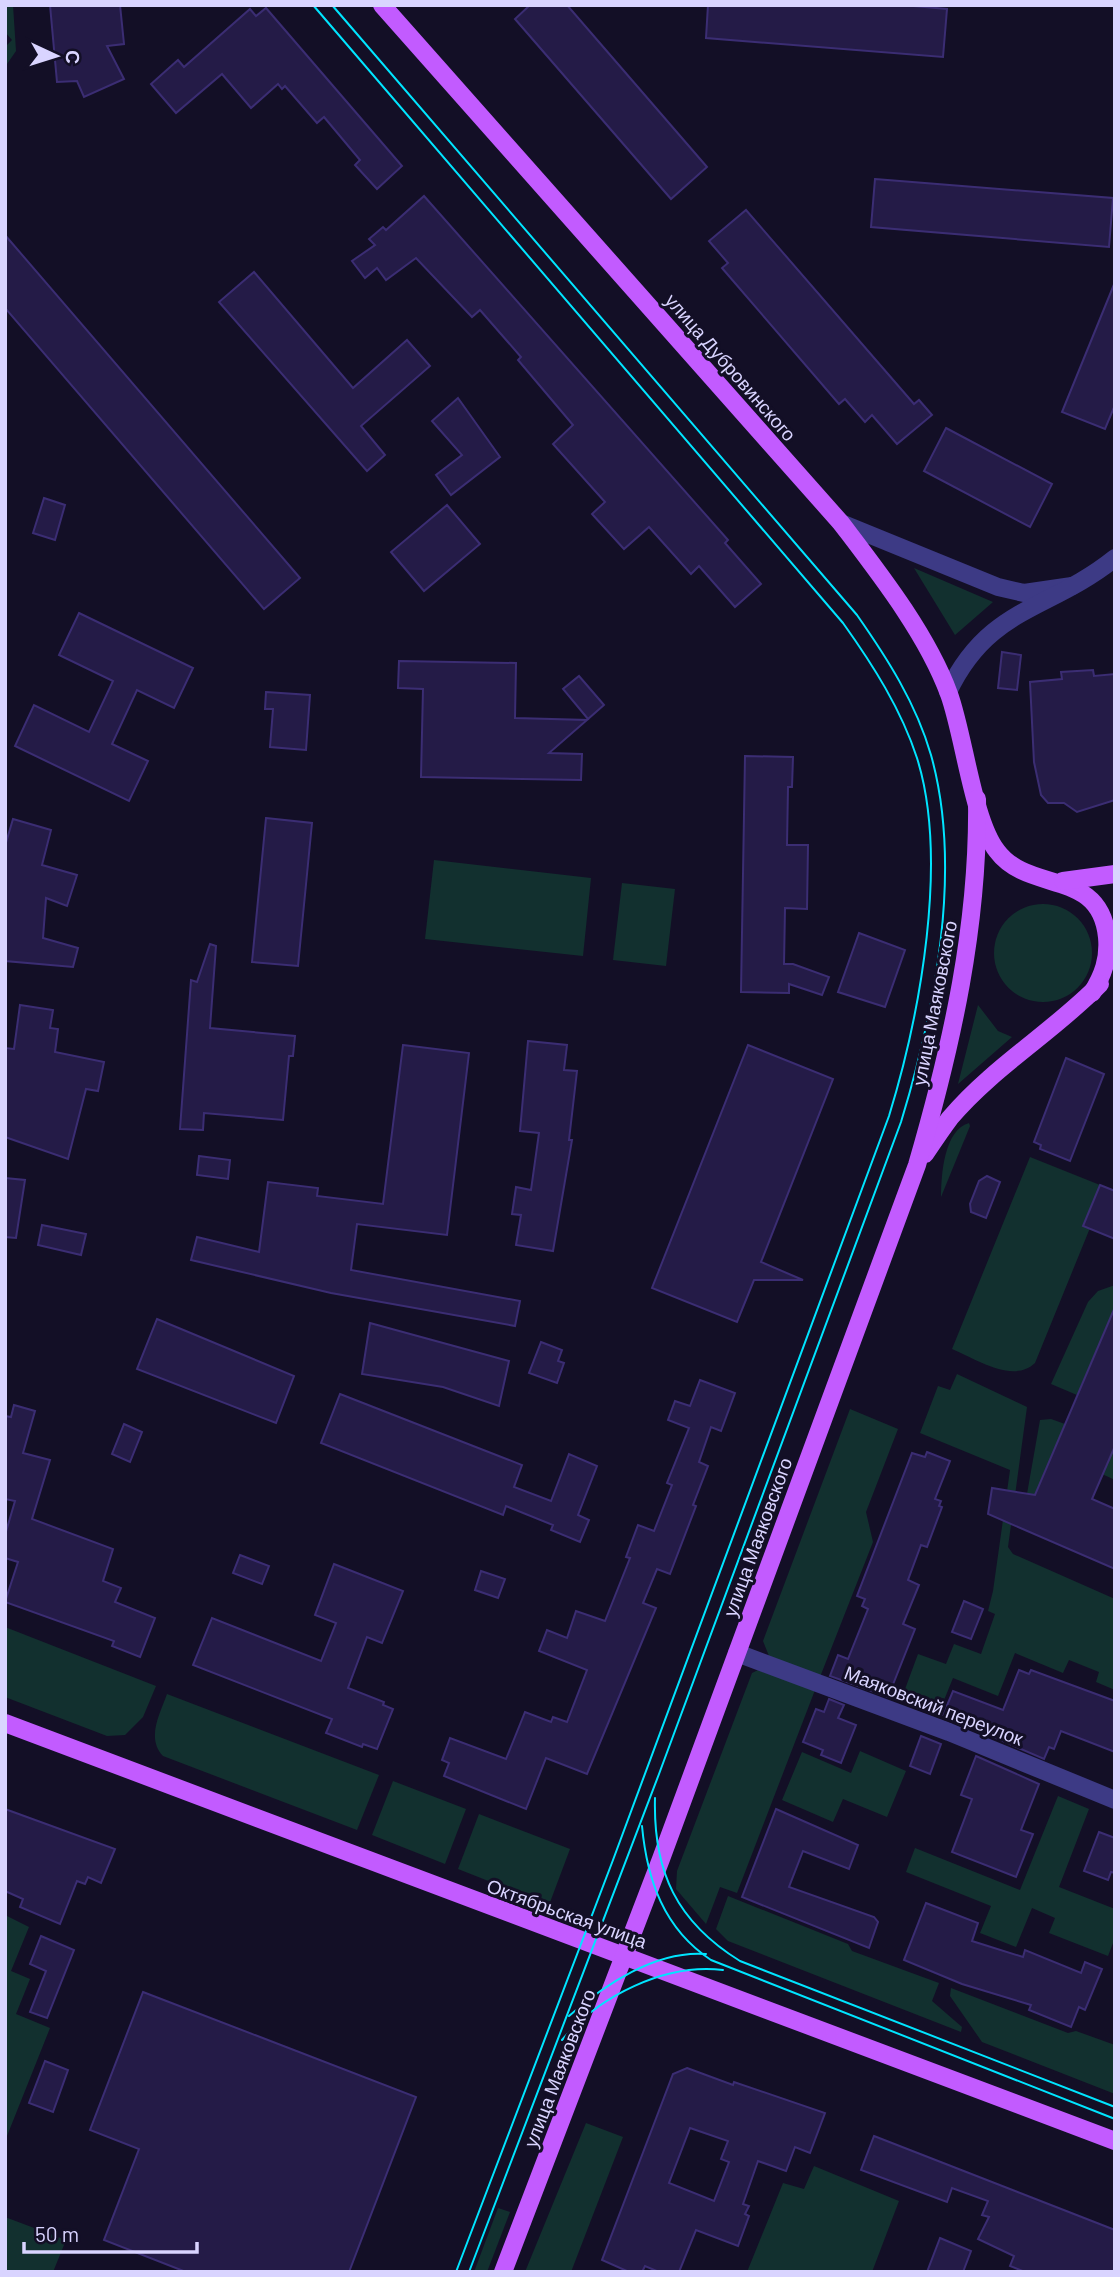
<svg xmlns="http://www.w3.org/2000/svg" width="1120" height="2277" viewBox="0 0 1120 2277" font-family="Barlow,sans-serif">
<rect width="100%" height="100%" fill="#130f26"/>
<g fill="#12302f">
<polygon points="5,5 13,5 16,51 5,67 5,47 12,40 5,32"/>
<polygon points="914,568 993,602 955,635"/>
<polygon points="434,860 591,878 583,956 425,939"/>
<polygon points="622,883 675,889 666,966 613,960"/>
<circle cx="1043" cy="953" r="49"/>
<polygon points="978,1005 998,1031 1012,1037 958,1084"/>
<path d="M969,1123L970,1126L941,1197C941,1175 944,1130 969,1123Z"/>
<path d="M1030,1157L1100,1185L1083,1225L1090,1228L1035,1363C1013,1384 976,1359 952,1349Z"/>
<polygon points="1115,1285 1115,1306 1077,1395 1051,1384 1088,1302 1098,1291"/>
<polygon points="957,1374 1027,1407 1008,1547 1013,1554 1115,1599 1115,1690 1096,1682 1099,1672 1069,1660 1063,1673 1015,1653 998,1696 953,1678 938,1715 901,1700 918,1654 946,1664 954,1644 981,1654 995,1614 988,1611 993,1591 1010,1470 920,1433 938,1386 950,1390"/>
<polygon points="850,1409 898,1429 866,1512 873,1542 820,1677 769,1656 763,1641"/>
<polygon points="1051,1419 1065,1424 1021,1528 1040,1420"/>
<polygon points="1113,1450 1115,1450 1115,1480 1102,1474"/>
<polygon points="5,1627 156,1686 143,1717 125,1735 107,1736 5,1697"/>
<polygon points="758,1670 815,1690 737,1893 720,1887 706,1924 676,1889 677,1871 752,1673"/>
<path d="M167,1694L379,1775L357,1830L163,1756C146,1738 160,1714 167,1694Z"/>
<polygon points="860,1751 906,1771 887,1817 843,1799 833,1822 782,1800 802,1752 851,1773"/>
<polygon points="393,1781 466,1809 445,1864 372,1835"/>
<polygon points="1058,1796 1089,1809 1059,1887 1115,1909 1115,1938 1108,1956 1049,1933 1055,1918 1032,1908 1016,1947 980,1933 991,1906 906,1872 915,1848 1020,1890"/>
<polygon points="479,1814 570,1849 549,1905 458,1869"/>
<polygon points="728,1896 848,1944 852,1951 939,1983 932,2001 962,2027 961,2032 728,1941 716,1929"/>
<polygon points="5,1915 29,1927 11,1971 30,1979 16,2014 50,2028 5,2141"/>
<polygon points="951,1988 1068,2033 1076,2031 1115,2045 1115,2094 982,2042 950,1996"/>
<polygon points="586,2123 623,2137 571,2272 525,2272"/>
<polygon points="814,2166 899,2201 872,2272 747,2272 783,2183 804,2189"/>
<polygon points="498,2208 510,2212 487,2272 474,2272"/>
<polygon points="5,2217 66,2240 53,2272 5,2272"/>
</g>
<g fill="#241b47" stroke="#3b2d73" stroke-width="2" fill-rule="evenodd">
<polygon points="50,5 120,5 124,44 107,46 124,79 84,97 77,81 57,82"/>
<polygon points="530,5 567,5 707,167 671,199 515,19"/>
<polygon points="708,5 902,5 947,9 943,57 706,38"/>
<polygon points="266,8 402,166 377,189 355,165 360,160 324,117 317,123 285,86 282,89 278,84 251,108 222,74 176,113 151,84 178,60 184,67 250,9 256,16"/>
<polygon points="875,179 1113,198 1109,247 871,227"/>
<polygon points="424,196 728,540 725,543 761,584 735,607 699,566 691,574 649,527 624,549 592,514 605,502 553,444 573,425 518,360 521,357 480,310 472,317 416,258 386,280 377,268 365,278 352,261 375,245 369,239 383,227 386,230"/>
<polygon points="746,210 914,404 919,400 932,415 897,444 872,415 865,422 845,399 839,404 722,268 728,263 709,241"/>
<polygon points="5,235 300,578 264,609 5,308"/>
<polygon points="254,272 353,388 407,340 430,366 361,426 385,455 367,471 219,302"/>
<polygon points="1115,282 1115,405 1105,429 1062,412"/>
<polygon points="458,398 500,457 451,495 436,475 462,455 432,421"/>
<polygon points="946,428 1052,484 1030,527 924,471"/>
<polygon points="44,498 65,505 55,540 33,533"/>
<polygon points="447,505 480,544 424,591 391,552"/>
<polygon points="79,613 193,668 174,708 137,690 112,744 148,761 129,801 15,746 34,705 89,732 113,681 59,655"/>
<polygon points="1002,652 1021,655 1017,690 998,688"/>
<polygon points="399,661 516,663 515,718 587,720 549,753 582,754 581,780 421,777 423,689 398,688"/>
<polygon points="1093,670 1094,676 1115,674 1115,800 1077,812 1064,803 1048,803 1041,795 1034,762 1030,682 1062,679 1061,672"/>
<polygon points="579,676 604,705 588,719 563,689"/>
<polygon points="266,692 310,695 306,750 270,747 273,709 265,709"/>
<polygon points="745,756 793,757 792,787 788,787 787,845 808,845 807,909 785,908 784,964 793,964 829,977 822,995 789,984 789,993 741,992"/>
<polygon points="266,818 312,823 298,966 252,962"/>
<polygon points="13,819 51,830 42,865 77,875 67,906 46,898 43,938 78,948 73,967 5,961 5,846"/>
<polygon points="859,933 905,950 885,1007 838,992"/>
<polygon points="210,944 216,946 210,1028 295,1036 293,1056 289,1056 283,1120 204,1113 203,1130 180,1129 191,980 197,982"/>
<polygon points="20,1005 53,1010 50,1028 58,1029 55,1052 104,1062 98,1091 86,1089 68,1159 5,1137 5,1048 14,1049"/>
<polygon points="528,1041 567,1045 564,1070 577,1071 569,1140 572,1140 553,1251 516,1245 521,1215 512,1214 516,1187 531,1190 539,1133 520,1131"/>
<polygon points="403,1045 469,1053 447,1235 357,1224 351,1270 520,1301 515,1326 331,1293 191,1260 197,1237 259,1252 268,1182 318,1188 317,1196 383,1204"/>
<polygon points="748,1045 833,1079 761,1262 803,1280 754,1280 737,1322 652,1288"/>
<polygon points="1066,1058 1104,1074 1070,1161 1040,1149 1041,1145 1034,1142"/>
<polygon points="199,1156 230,1160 228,1179 197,1175"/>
<polygon points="987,1176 1000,1182 986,1218 971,1212 970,1204 979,1181"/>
<polygon points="5,1178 25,1180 16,1238 5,1237"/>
<polygon points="1100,1185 1115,1191 1115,1239 1083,1226"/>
<polygon points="42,1225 86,1234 81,1255 38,1245"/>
<polygon points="1115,1307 1115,1446 1092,1499 1115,1509 1115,1569 988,1514 992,1488 1035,1495"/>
<polygon points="157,1319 294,1376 276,1423 137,1369"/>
<polygon points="370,1323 509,1361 499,1406 443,1387 362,1374"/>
<polygon points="541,1342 562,1350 558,1361 564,1363 557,1383 529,1373"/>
<polygon points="700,1380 735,1393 721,1431 711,1427 699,1462 708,1466 693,1505 696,1506 670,1574 657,1569 643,1603 656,1608 587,1774 546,1758 526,1809 444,1776 449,1763 442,1760 450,1738 506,1759 525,1712 551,1722 553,1717 567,1722 587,1670 539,1651 547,1630 567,1638 576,1611 605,1621 630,1558 626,1557 638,1525 654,1531 672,1485 667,1483 689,1428 668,1420 675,1401 690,1406"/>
<polygon points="340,1394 522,1465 514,1487 551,1501 569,1454 597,1466 578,1515 589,1520 580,1542 551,1530 553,1525 506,1506 503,1515 321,1443"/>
<polygon points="14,1405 35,1411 23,1453 50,1460 32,1519 113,1549 103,1581 121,1588 115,1602 155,1618 140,1657 112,1646 114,1641 5,1602 18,1562 5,1558 5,1535 15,1501 5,1499 5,1416 11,1417"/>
<polygon points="124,1424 142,1432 130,1462 112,1454"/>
<polygon points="927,1452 950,1461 935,1499 941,1501 939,1506 942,1507 927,1547 921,1545 908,1580 919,1585 903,1624 915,1629 888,1697 830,1676 838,1655 848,1659 868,1609 862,1606 865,1599 857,1596 912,1453 925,1457"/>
<polygon points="240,1555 269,1566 262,1584 233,1573"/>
<polygon points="334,1564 403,1591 382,1643 367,1637 348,1688 384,1702 383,1705 393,1709 377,1749 363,1744 362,1747 326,1733 332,1719 193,1665 212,1618 321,1661 336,1623 315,1615"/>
<polygon points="481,1571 505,1579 498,1598 475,1590"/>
<polygon points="964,1601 983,1609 971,1639 952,1632"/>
<polygon points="1019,1670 1029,1674 1031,1670 1115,1701 1115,1752 1061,1731 1054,1749 1049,1747 1044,1759 943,1715 953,1691 1003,1710"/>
<polygon points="829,1699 844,1705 838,1718 856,1725 841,1763 821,1755 823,1750 803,1742 816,1709 824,1712"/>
<polygon points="921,1736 941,1744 930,1774 910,1766"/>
<polygon points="976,1756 1039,1784 1021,1830 1033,1834 1016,1877 952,1852 972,1799 961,1795"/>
<polygon points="5,1809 115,1849 101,1883 88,1877 85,1884 77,1881 60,1924 20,1907 23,1899 5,1891"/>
<polygon points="776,1809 858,1845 849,1869 803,1851 789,1887 874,1917 878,1922 869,1948 742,1897"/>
<polygon points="1099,1832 1115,1838 1115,1873 1111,1872 1108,1880 1084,1871"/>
<polygon points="926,1903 978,1923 972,1941 1023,1957 1025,1950 1081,1973 1085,1962 1102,1969 1085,2010 1079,2007 1071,2027 1029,2010 1031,2005 962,1984 904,1960"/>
<polygon points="41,1936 74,1950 47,2018 30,2012 46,1971 30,1964"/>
<polygon points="143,1992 416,2097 349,2272 186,2272 104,2240 139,2149 90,2130"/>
<polygon points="45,2061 68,2070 53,2112 29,2103"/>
<path d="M687,2068L733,2085L734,2082L825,2113L810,2153L795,2147L786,2171L758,2161L743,2204L749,2206L745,2214L749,2216L738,2246L696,2230L679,2272H659L645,2266L642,2272H629L602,2260L673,2074ZM690,2128L728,2141L721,2159L729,2162L714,2201L669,2183Z"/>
<polygon points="874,2136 1115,2230 1115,2272 1025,2272 1010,2266 1014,2256 978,2239 989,2217 982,2215 988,2201 952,2188 947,2202 861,2170"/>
<polygon points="940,2238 971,2251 963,2272 927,2272"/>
</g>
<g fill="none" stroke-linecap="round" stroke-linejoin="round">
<g stroke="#3d3a85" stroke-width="18">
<polyline points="841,523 998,587 1024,593 1072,586"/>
<path d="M948,692C989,606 1049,611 1115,558"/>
<polyline points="737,1653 949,1732 1115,1800"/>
</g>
<g stroke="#c25bff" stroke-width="18">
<path d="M382,5L841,523C879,573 927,634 949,694C964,735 973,821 997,851C1029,894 1100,868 1107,937C1109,959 1103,975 1092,993"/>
<polyline points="1063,881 1115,874"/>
<path d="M925,1154C933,1142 941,1130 950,1118C993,1067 1053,1032 1100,984"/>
<polyline points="5,1723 1115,2141"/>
<path d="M503,2272L661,1859L917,1165C952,1045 979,924 977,799"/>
</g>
<g stroke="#00e5ff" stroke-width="2">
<path d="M313,5L843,623C873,665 901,709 917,758C949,860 920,1015 889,1116L613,1860L456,2272"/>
<path d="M332,5L857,615C887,658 916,703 931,755C963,869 935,1011 901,1122L659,1774L469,2272"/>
<path d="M655,1798C653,1872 677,1922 740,1961L1115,2107"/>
<path d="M642,1826C647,1880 664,1929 711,1960L1115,2119"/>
<path d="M569,2016C604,1985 656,1950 706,1954"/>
<path d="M562,2040C599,1996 665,1963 723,1970"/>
</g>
</g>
<g text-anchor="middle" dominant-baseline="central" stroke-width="6" stroke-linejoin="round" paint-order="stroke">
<g font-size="19" fill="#d9d4ff" stroke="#130f26">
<text transform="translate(731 367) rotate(49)">улица Дубровинского</text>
<text transform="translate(934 1003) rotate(-79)">улица Маяковского</text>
<text transform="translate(757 1537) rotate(-70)">улица Маяковского</text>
<text transform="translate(934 1705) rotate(21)">Маяковский переулок</text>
<text transform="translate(567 1913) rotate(20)">Октябрьская улица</text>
<text transform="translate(559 2068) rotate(-69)">улица Маяковского</text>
</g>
</g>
<rect width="1120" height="2277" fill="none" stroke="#d9d4ff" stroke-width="14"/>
<g transform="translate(56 56) rotate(94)" stroke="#130f26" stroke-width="5" paint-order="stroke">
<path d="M0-5L12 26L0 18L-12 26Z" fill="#d9d4ff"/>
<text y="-10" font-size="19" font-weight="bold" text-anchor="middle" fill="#d9d4ff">С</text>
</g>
<path d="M24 2242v10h173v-10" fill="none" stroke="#d9d4ff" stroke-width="3.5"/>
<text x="35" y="2242" font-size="21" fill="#d9d4ff" stroke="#130f26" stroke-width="5" paint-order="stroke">50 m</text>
</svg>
